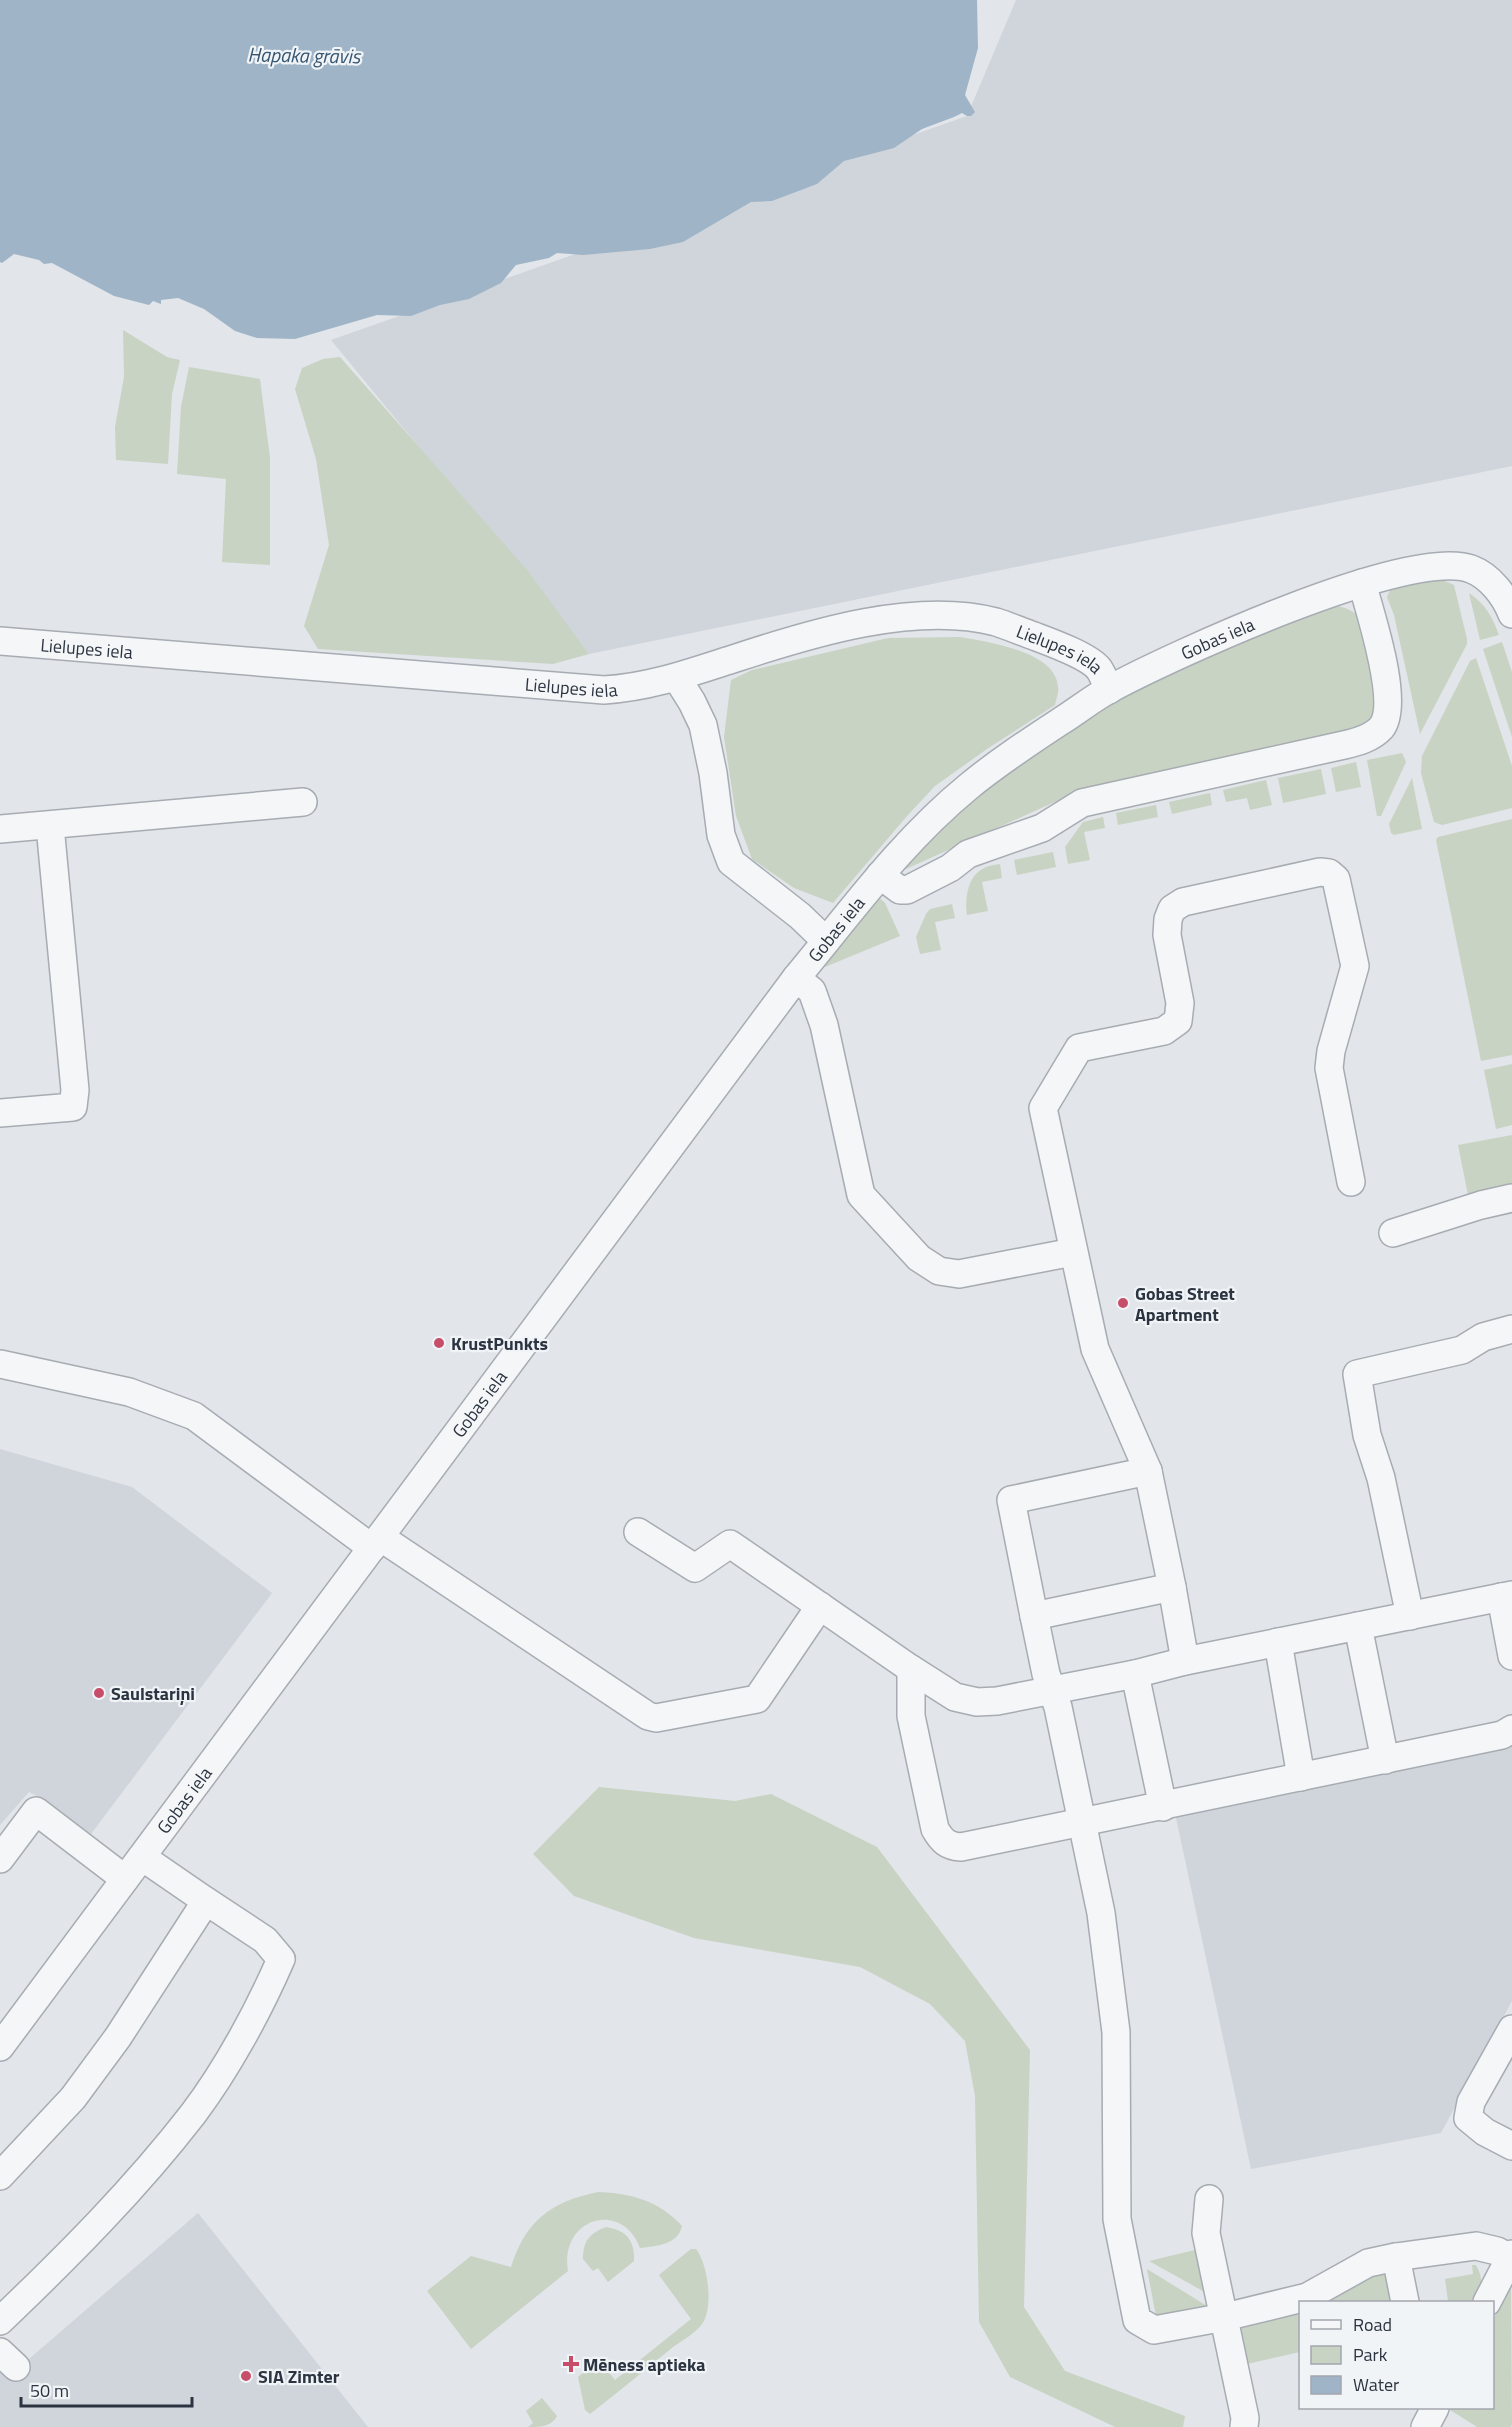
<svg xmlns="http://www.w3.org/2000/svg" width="1512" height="2427" viewBox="0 0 1512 2427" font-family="'Titillium Web',sans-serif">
<rect width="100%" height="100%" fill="#e2e5e9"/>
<g fill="#d0d5db">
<polygon points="1016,0 1512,0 1512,466 589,654 331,340 967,116"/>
<polygon points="0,1449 132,1487 272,1593 91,1834 41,1798 29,1792 0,1825"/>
<polygon points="1512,1742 1512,2001 1441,2133 1251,2169 1175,1813"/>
<polygon points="198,2213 368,2427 0,2427 0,2371 7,2378"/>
</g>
<g fill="#c8d3c3">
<polygon points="123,330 167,357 180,360 172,394 168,464 116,460 115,427 124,377"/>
<polygon points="340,357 528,571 589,654 553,664 318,649 304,626 329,545 316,459 295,389 302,368 323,359"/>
<polygon points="189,367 260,379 270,458 270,565 222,562 226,479 177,474 181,407"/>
<polygon points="1424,579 1445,581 1454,585 1467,639 1467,644 1420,734 1394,615 1387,597 1391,588"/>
<path d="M1469,593C1485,604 1492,616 1499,635L1480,640Z"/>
<path d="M1332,605C1346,607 1354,611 1364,621L1379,707L1366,728L1079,791L906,869L904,866C919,843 941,827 962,809C1071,714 1198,657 1332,605Z"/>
<path d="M960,637C987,642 1056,651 1058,687C1059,692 1056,700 1055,705L987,749L935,786L907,816L833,903L794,888L752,859L736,816L724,737L731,680L752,670L888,638Z"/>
<polygon points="1502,642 1512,672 1512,737 1483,649"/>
<polygon points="1476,658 1512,766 1512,808 1442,825 1434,822 1421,773 1422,756 1470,661"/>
<polygon points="1402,753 1406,762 1381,816 1377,816 1367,760"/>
<polygon points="1356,762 1361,787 1336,792 1331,768"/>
<polygon points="1321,769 1326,794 1283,803 1278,778"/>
<polygon points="1412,778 1422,829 1394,835 1391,833 1389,824"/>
<polygon points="1266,780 1272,805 1250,810 1247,798 1226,802 1223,790"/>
<polygon points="1210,793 1212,805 1172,814 1169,802"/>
<polygon points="1156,805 1158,817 1118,825 1116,813"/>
<polygon points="1103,817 1105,828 1084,832 1090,860 1068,864 1065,847 1083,822"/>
<polygon points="1512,819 1512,1055 1481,1061 1436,840 1438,837"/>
<polygon points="1053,852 1056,867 1017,875 1014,860"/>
<path d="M1000,864L1002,878L982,882L988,911L967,915C965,901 967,878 981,870C986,866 993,865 1000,864Z"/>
<polygon points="876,895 885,903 900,936 825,967 825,960"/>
<polygon points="952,904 955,918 935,922 941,950 920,954 916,937 926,914 930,909"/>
<polygon points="1512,1064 1512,1125 1496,1129 1484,1070"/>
<polygon points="1512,1135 1512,1186 1468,1195 1458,1145"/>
<polygon points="599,1787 735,1801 771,1794 877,1847 1030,2050 1024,2307 1065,2371 1185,2416 1183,2427 1115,2427 1010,2377 979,2322 975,2096 965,2041 930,2004 860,1967 694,1938 574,1896 533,1854"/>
<path d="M598,2192C630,2193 660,2201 682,2226C678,2245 656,2246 640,2248C622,2199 559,2218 568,2271L471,2349L427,2291L471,2256L511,2267C526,2220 551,2202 598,2192Z"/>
<path d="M606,2227C626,2230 635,2240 634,2261L608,2282L598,2268L593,2271L583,2259C583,2242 589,2233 606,2227Z"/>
<path d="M691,2249H696C708,2264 714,2308 702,2324C696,2333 681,2341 673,2347C645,2370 618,2392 590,2414L585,2410L578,2377L599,2360L615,2380L691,2319L659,2275Z"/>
<polygon points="1199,2249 1210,2295 1149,2261"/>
<path d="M1472,2265H1476C1484,2280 1482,2287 1475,2302H1444L1448,2301L1445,2279L1473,2274Z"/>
<polygon points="1147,2269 1207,2306 1156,2316"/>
<polygon points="1390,2271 1397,2302 1322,2302 1363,2277"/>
<polygon points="1511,2284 1512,2424 1511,2427 1477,2427 1447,2408 1492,2408 1493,2320"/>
<polygon points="1300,2311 1300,2352 1247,2364 1238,2326"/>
<path d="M542,2398L557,2416C551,2427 540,2427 528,2427L533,2423L526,2411Z"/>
</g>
<polygon fill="#9fb5c7" points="0,0 977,0 978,48 965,95 975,112 971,116 967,116 962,113 954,117 922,129 894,148 844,161 817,184 772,201 751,202 683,242 650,249 583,255 557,253 549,258 516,265 501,283 469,299 440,305 411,316 377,315 295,339 257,338 235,331 204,309 178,298 161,300 161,304 153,301 149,305 114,296 52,263 44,264 39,260 14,254 2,263 0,262"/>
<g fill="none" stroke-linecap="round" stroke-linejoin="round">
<g stroke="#a7acb3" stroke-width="30">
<g id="street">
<path id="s1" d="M0,641L604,690C651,687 692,672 736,658C812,633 916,601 996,622C1009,626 1022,632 1034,636C1050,642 1089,656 1099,669C1103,675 1106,683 1109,690"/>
<polyline points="677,678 692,702 703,725 713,773 721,835 731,862 800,916 826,941"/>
<polyline points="0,829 303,802"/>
<path d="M880,875L900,890H907L950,868L968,854L1042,828L1082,803L1344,745C1357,742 1372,738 1381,728C1401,704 1370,613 1362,583"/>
<polyline points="796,978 812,991 824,1025 861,1195 919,1258 939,1271 959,1274 1073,1252"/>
<polyline points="0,1113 73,1107 75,1090 50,826"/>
<polyline points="1351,1182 1329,1068 1331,1051 1355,966 1336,879 1329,873 1320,872 1183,902 1172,909 1168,919 1167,935 1180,1003 1178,1021 1164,1031 1079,1048 1043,1108 1095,1349 1148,1471 1172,1587 1034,1616 1046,1674 1058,1707 1101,1913 1116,2032 1117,2219 1137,2320 1154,2330 1225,2317 1307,2297 1368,2263 1396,2257 1476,2246 1497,2251 1510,2258"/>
<polyline points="1393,1233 1481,1205 1512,1198"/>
<polyline points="0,1364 129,1392 194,1416 372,1548"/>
<polyline points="638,1532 695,1568 730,1544 911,1669 955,1697 977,1702 997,1701 1135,1674 1185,1661 1512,1595"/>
<polyline points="380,1537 648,1716 656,1718 757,1699 820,1606"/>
<polyline points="1172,1587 1185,1661"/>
<polyline points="1501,1597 1512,1656"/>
<polyline points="1034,1616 1011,1500 1148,1471"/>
<polyline points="1410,1616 1381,1478 1367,1435 1357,1374 1462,1350 1483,1337 1512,1329"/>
<polyline points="1358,1626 1385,1760"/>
<polyline points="1278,1642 1301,1777"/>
<path d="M911,1669V1716L935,1829C942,1841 947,1846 961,1847L1502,1735L1512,1729"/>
<polyline points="1135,1674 1163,1807"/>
<polyline points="0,1859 36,1811 125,1879"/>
<polyline points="1512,2029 1471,2102 1468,2118 1485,2132 1512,2146"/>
<path id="s2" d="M0,2047L796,978C851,912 901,842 968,787C997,763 1029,742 1061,721C1077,711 1093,698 1110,689C1171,656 1410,546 1471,569C1490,576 1505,596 1512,614"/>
<polyline points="0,2176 73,2098 118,2037 206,1901 142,1857"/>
<polyline points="1209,2199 1206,2233 1245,2418 1244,2427"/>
<polyline points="1396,2257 1405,2302"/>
<polyline points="1487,2302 1512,2254"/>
<path d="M0,2321C68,2256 135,2189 193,2114C227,2069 259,2010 281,1959L265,1940L206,1901"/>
<polyline points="0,2352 16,2367"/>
<polyline points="1425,2427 1435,2408"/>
</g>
</g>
<use href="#street" stroke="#f4f6f8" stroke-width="27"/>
</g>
<g fill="#c74e69" stroke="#f1f4f7" stroke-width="2">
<circle cx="1123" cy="1303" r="6"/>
<circle cx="439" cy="1343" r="6"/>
<circle cx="99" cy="1693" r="6"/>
<path d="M568 2355h6v6h6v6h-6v6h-6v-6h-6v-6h6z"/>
<circle cx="246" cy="2376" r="6"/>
</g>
<g text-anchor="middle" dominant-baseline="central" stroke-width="4.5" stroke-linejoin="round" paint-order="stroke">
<g font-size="18" fill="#2b3440" stroke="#f1f4f7">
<text stroke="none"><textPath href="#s2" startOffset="1882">Gobas iela</textPath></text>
<text stroke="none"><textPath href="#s1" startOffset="87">Lielupes iela</textPath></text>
<text stroke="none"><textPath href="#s1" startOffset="1077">Lielupes iela</textPath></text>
<text stroke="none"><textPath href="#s1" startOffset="573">Lielupes iela</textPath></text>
<text stroke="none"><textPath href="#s2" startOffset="1396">Gobas iela</textPath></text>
<text stroke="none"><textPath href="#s2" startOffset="802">Gobas iela</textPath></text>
<text stroke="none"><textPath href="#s2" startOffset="308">Gobas iela</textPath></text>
</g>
<g font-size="18" font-weight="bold" fill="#2b3440" stroke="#f1f4f7" text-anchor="start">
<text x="1135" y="1293">Gobas Street<tspan x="1135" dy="21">Apartment</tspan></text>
<text x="451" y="1343">KrustPunkts</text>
<text x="111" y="1693">Saulstariņi</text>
<text x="583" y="2364">Mēness aptieka</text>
<text x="258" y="2376">SIA Zimter</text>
</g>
<g font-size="20" font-style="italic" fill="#375672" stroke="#f1f4f7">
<text transform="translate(304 55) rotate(1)">Hapaka grāvis</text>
</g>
</g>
<rect x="1299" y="2301" width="195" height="108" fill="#f1f4f7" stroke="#a2a7ae" stroke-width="1.5"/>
<rect x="1311" y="2320" width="30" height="9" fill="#f4f6f8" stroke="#a2a7ae" stroke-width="1.5"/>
<text x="1353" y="2331" font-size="18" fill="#2b3440">Road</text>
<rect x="1311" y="2346" width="30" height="18" fill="#c8d3c3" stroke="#a2a7ae" stroke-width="1.5"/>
<text x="1353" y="2361" font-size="18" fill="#2b3440">Park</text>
<rect x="1311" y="2376" width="30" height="18" fill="#9fb5c7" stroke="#a2a7ae" stroke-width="1.5"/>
<text x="1353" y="2391" font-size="18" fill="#2b3440">Water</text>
<path d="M21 2397v9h171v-9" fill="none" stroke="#2b3440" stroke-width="3"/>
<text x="30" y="2397" font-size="18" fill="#2b3440" stroke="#f1f4f7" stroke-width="4.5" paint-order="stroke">50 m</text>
</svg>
